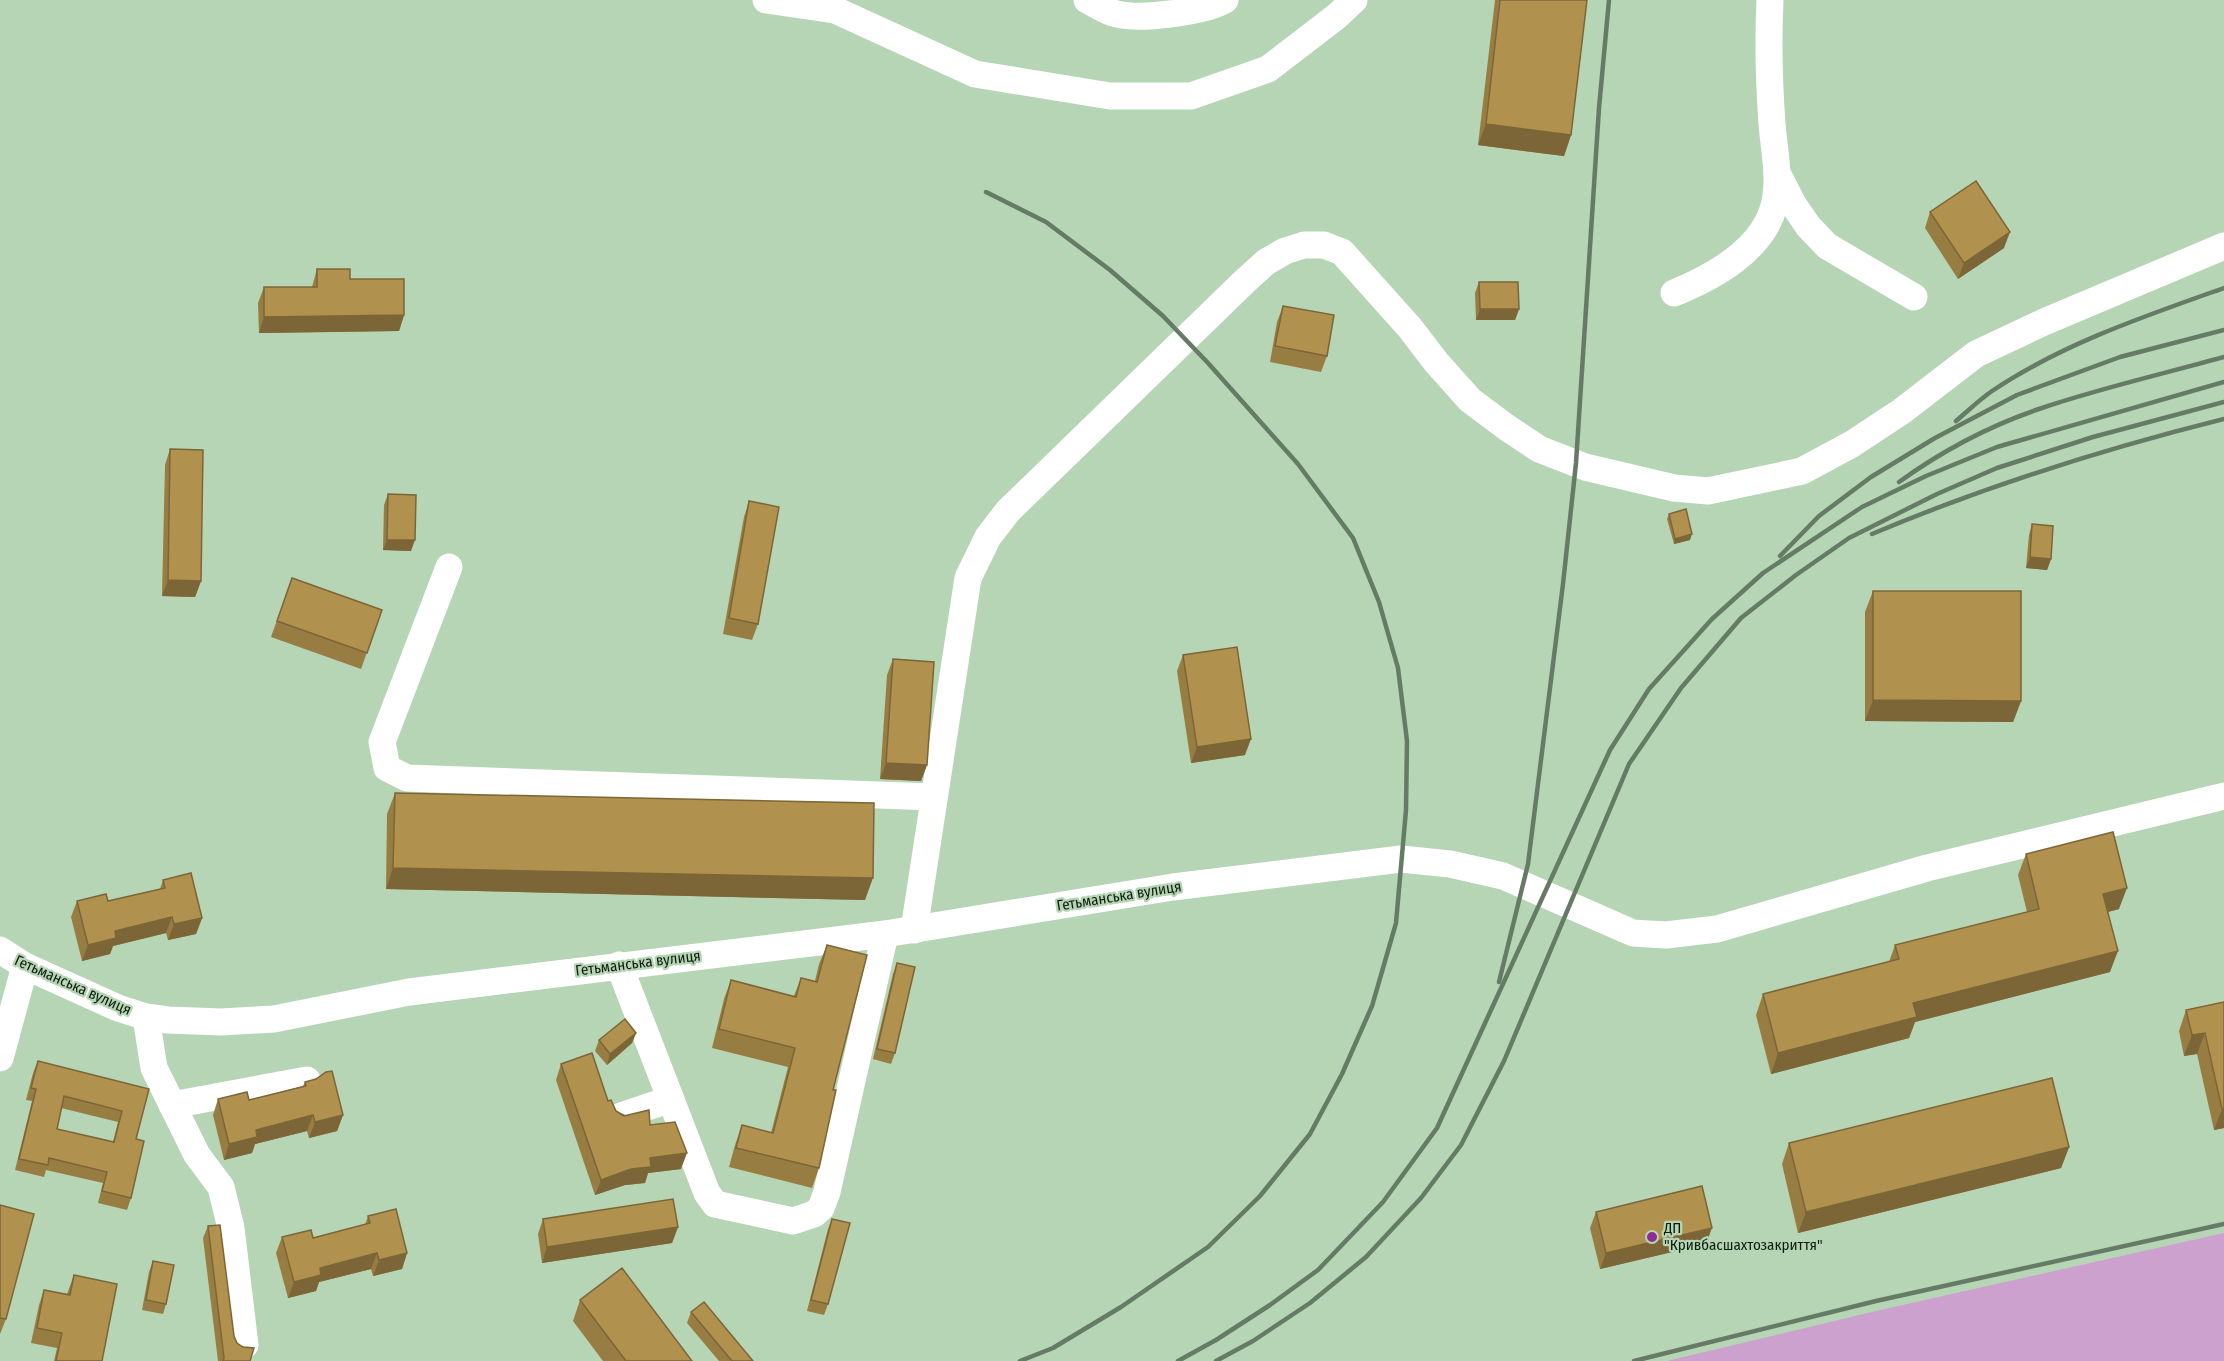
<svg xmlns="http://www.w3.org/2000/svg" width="2224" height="1361" viewBox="0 0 2224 1361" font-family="'Fira Sans Condensed',sans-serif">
<rect width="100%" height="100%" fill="#b5d5b5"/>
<polygon fill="#cca1ce" points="2224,1233 2224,1361 1667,1361 1876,1311"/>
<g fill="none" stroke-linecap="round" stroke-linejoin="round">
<g stroke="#fff" stroke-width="27">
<polyline points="766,0 835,10 975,74 1110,96 1191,96 1268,69 1337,16 1354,0"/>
<path d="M1087,0C1097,5 1107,12 1117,14C1141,20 1204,12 1225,0"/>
<polyline points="1777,173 1793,204 1808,226 1827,246 1914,297"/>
<path d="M1674,293C1713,277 1762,251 1774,206C1781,179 1774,150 1772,124C1769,82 1768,41 1770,0"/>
<polyline points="449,567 382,742 387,768 407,778 934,797"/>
<polyline points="914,930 968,578 988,537 1008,511 1245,281 1266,262 1285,251 1304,245 1324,245 1342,252 1410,328 1436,362 1470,400 1506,427 1539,449 1585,467 1674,488 1708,491 1802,471 1852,444 1902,411 1976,354 2044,322 2224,246"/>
<polyline points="0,950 25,966 118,1008 146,1017 168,1020 221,1022 274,1019 409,992 885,934 1173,887 1401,859 1450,864 1503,876 1633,933 1666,935 1717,929 1927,868 2224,796"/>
<polyline points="619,965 707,1193 715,1204 793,1221 814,1214 821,1208 827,1192 885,934"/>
<polyline points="146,1017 154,1068 197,1155 221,1187 231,1228 245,1345"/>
<polyline points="0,1058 25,966"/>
<polyline points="172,1105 307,1080"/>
<polyline points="621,1116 671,1099"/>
</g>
<g stroke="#657b65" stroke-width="4.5">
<polyline points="986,192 1046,222 1110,270 1163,316 1208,363 1298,464 1353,538 1379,602 1398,668 1407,741 1406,810 1396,923 1372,1006 1342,1074 1310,1134 1260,1196 1208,1247 1121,1307 1053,1348 1020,1361"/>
<path d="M1956,421C1968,411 1979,400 1992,391C2062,344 2145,316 2224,288"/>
<path d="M1899,482C1942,451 1991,425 2042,408C2101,388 2163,374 2224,357"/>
<path d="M1872,534C1986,486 2104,449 2224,419"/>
<polyline points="1780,556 1819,516 1871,477 1935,438 2017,395 2120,357 2224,330"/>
<polyline points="1499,982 1528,864 1563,584 1576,463 1599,108 1609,0"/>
<polyline points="1178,1361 1216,1340 1270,1305 1318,1270 1383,1202 1437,1128 1610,750 1649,689 1712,619 1763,573 1862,507 1926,476 1997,447 2224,382"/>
<polyline points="1216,1361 1253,1341 1310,1303 1366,1257 1421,1198 1461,1145 1504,1061 1629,764 1681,688 1741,618 1796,575 1849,538 1937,494 1997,468 2093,437 2224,402"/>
<polyline points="1634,1361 1876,1301 2224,1224"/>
</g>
</g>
<g fill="#987d43" fill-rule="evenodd">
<polygon points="1495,0 1587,0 1571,135 1564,156 1478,145"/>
<polygon points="1930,212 2004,248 1958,279 1925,228"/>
<polygon points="317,269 350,279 404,315 399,331 259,333 258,303 264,287 312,287"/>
<polygon points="1479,282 1519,309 1515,320 1476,320 1475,293"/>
<polygon points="1283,306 1327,356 1321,372 1270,362 1277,322"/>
<polygon points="170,449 201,581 195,597 162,596 165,465"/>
<polygon points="388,494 411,551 383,550 384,505"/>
<polygon points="749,501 758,624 752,640 723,634 744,517"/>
<polygon points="1669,514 1690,540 1674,544 1667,519"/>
<polygon points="2032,524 2051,559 2047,570 2026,568 2029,535"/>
<polygon points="292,578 382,610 361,669 271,637"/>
<polygon points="1873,591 2021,701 2013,722 1865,721 1865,612"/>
<polygon points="1183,655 1245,755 1191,763 1177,671"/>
<polygon points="893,659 927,765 921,781 880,779 887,675"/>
<polygon points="395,793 865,900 386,889 387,814"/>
<polygon points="2026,854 2119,909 2108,912 2110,972 1915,1022 1909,1038 1771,1074 1756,1015 1763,994 1889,962 1895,945 2027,912 2018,875"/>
<polygon points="163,880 202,918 196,934 168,940 166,933 113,946 110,954 82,961 71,917 77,901 108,901 160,889"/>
<polygon points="827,945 833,1090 819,1168 812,1188 729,1167 735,1145 742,1125 771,1133 788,1067 712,1048 724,999 731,980 794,996 801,978 815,981 819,964"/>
<polygon points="897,963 895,1053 891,1064 873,1059 893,974"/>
<polygon points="2224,1002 2224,1128 2214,1130 2197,1054 2184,1056 2179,1031 2186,1010"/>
<polygon points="636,1033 632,1043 607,1065 595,1051 599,1040"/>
<path d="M38,1061L149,1089L136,1139L131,1198L127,1210L98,1203L103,1183L46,1170L44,1177L15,1170L32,1101L26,1100L33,1073ZM61,1108L118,1122L113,1142L57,1129Z"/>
<polygon points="561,1064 608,1101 616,1111 650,1125 681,1169 648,1173 645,1183 625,1185 595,1195 556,1080"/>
<polygon points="305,1082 343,1115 337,1131 309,1138 307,1131 255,1144 252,1153 224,1160 213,1115 218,1099 249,1100 303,1086"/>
<polygon points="1789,1143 2069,1147 2061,1168 1798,1233 1782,1164"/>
<polygon points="0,1205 6,1319 0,1334"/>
<polygon points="1596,1212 1706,1244 1600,1269 1590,1228"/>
<polygon points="368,1216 407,1253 402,1269 373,1276 371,1269 319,1282 316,1291 288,1298 276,1253 282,1237 313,1238 365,1225"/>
<polygon points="543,1219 678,1227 672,1243 542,1263 538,1234"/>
<polygon points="832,1219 828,1304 824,1315 807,1311 828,1229"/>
<polygon points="208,1226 234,1336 237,1343 250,1361 218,1361 203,1238"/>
<polygon points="153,1261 166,1304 163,1314 142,1310 149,1272"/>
<polygon points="74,1275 102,1361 54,1361 57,1348 31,1343 39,1305 44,1290 67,1294"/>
<polygon points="580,1300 692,1361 603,1361 573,1321"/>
<polygon points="691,1312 753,1361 719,1361 687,1323"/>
</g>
<g fill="#7c6637">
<polygon points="1486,124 1571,135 1564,156 1478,145"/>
<polygon points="2010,232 2004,248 1958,279 1964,263"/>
<polygon points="1480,309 1519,309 1515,320 1476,320"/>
<polygon points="404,315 399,331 259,333 264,317"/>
<polygon points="1692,534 1690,540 1674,544 1675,539"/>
<polygon points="387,540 415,540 411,551 383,550"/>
<polygon points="2030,557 2051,559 2047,570 2026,568"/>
<polygon points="168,580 201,581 195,597 162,596"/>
<polygon points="1873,700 2021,701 2013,722 1865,721"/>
<polygon points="1251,739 1245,755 1191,763 1197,747"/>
<polygon points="886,763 927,765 921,781 880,779"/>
<polygon points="393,868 873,878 865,900 386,889"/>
<polygon points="2127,888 2119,909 2096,915 2103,894"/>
<polygon points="172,917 166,933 113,946 110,954 82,961 88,945 115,931"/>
<polygon points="202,918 196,934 168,940 174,924"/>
<polygon points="2118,951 2110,972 1915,1022 1909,1038 1771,1074 1778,1053 1913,1003"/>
<polygon points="636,1033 632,1043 607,1065 610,1054"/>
<polygon points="2205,1033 2197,1054 2184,1056 2192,1035"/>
<polygon points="2222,1109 2224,1109 2224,1128 2214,1130"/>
<polygon points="313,1115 307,1131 255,1144 252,1153 224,1160 229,1144 256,1130"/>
<polygon points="343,1115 337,1131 309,1138 315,1122"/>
<polygon points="2069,1147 2061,1168 1798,1233 1806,1212"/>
<polygon points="687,1153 681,1169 648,1173 645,1183 625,1185 595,1195 601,1180 650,1158"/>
<polygon points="678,1227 672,1243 542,1263 547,1247"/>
<polygon points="1712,1228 1706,1244 1600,1269 1606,1253"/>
<polygon points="377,1253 371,1269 319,1282 316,1291 288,1298 294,1282 320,1268"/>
<polygon points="407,1253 402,1269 373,1276 379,1260"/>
</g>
<g fill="#b1914e" stroke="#7c6637" stroke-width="1.5" fill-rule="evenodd">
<polygon points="1500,0 1587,0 1571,135 1486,124"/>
<polygon points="1976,181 2010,232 1964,263 1930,212"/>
<polygon points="317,269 350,269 350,279 404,279 404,315 264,317 264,287 317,287"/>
<polygon points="1479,282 1518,282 1519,309 1480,309"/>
<polygon points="1283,306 1334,315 1327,356 1275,346"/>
<polygon points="170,449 203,450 201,581 168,580"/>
<polygon points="388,494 416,495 415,540 387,540"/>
<polygon points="749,501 779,507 758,624 729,618"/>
<polygon points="1686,509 1692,534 1675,539 1669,514"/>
<polygon points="2032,524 2053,526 2051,559 2030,557"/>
<polygon points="292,578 382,610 367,653 277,621"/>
<polygon points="1873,591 2021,591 2021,701 1873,700"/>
<polygon points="1237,647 1251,739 1197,747 1183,655"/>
<polygon points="893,659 934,662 927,765 886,763"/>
<polygon points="395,793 874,803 873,878 393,868"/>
<polygon points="2113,832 2127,888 2103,894 2118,951 1913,1003 1917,1017 1778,1053 1763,994 1899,959 1895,945 2039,909 2026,854"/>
<polygon points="191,873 202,918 174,924 172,917 115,931 116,938 88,945 77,901 106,894 108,901 165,888 163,880"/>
<polygon points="827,945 867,955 833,1090 836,1090 819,1168 736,1148 742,1125 773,1133 795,1048 719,1029 731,980 796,997 801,978 817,982"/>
<polygon points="897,963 915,967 895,1053 877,1049"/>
<polygon points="2224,1002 2224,1109 2222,1109 2205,1033 2192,1035 2186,1010"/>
<polygon points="625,1019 636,1033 610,1054 599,1040"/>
<polygon points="592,1053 608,1101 611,1100 616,1111 624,1116 649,1110 650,1125 675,1122 687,1153 650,1158 651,1167 631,1169 601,1180 561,1064"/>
<path d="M38,1061L149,1089L136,1139L144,1141L131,1198L102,1191L107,1172L49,1158L48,1165L19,1159L36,1089L31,1088ZM64,1096L122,1111L114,1142L57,1129Z"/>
<polygon points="332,1071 343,1115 315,1122 313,1115 256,1130 257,1137 229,1144 218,1099 247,1092 249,1100 306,1086 305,1082 316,1079 326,1072"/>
<polygon points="2052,1078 2069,1147 1806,1212 1789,1143"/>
<polygon points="1702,1186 1712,1228 1606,1253 1596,1212"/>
<polygon points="673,1199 678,1227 547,1247 543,1219"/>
<polygon points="0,1205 34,1214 6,1319 0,1318"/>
<polygon points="396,1209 407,1253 379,1260 377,1253 320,1268 321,1275 294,1282 282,1237 311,1230 313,1238 370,1223 368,1216"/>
<polygon points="832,1219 850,1223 828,1304 811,1300"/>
<polygon points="220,1225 234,1336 237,1343 243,1347 254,1348 250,1361 223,1361 224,1358 208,1226"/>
<polygon points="153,1261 174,1265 166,1304 146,1300"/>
<polygon points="622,1268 692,1361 626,1361 580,1300"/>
<polygon points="74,1275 117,1284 102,1361 56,1361 62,1333 37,1328 44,1290 70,1295"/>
<polygon points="704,1302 753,1361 732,1361 691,1312"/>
</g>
<circle fill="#8d2c95" stroke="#b5d5b5" stroke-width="2" cx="1652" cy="1237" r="6"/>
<g text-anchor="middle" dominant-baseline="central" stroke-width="4.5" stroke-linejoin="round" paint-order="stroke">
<g font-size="15" fill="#101b10" stroke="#b5d5b5">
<text transform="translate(1119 896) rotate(-9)">Гетьманська вулиця</text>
<text transform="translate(638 963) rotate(-7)">Гетьманська вулиця</text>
<text transform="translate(73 985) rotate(24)">Гетьманська вулиця</text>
</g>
<g font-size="15" fill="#101b10" stroke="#b5d5b5" text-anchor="start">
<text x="1664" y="1228">ДП<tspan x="1664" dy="17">"Кривбасшахтозакриття"</tspan></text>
</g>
</g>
</svg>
